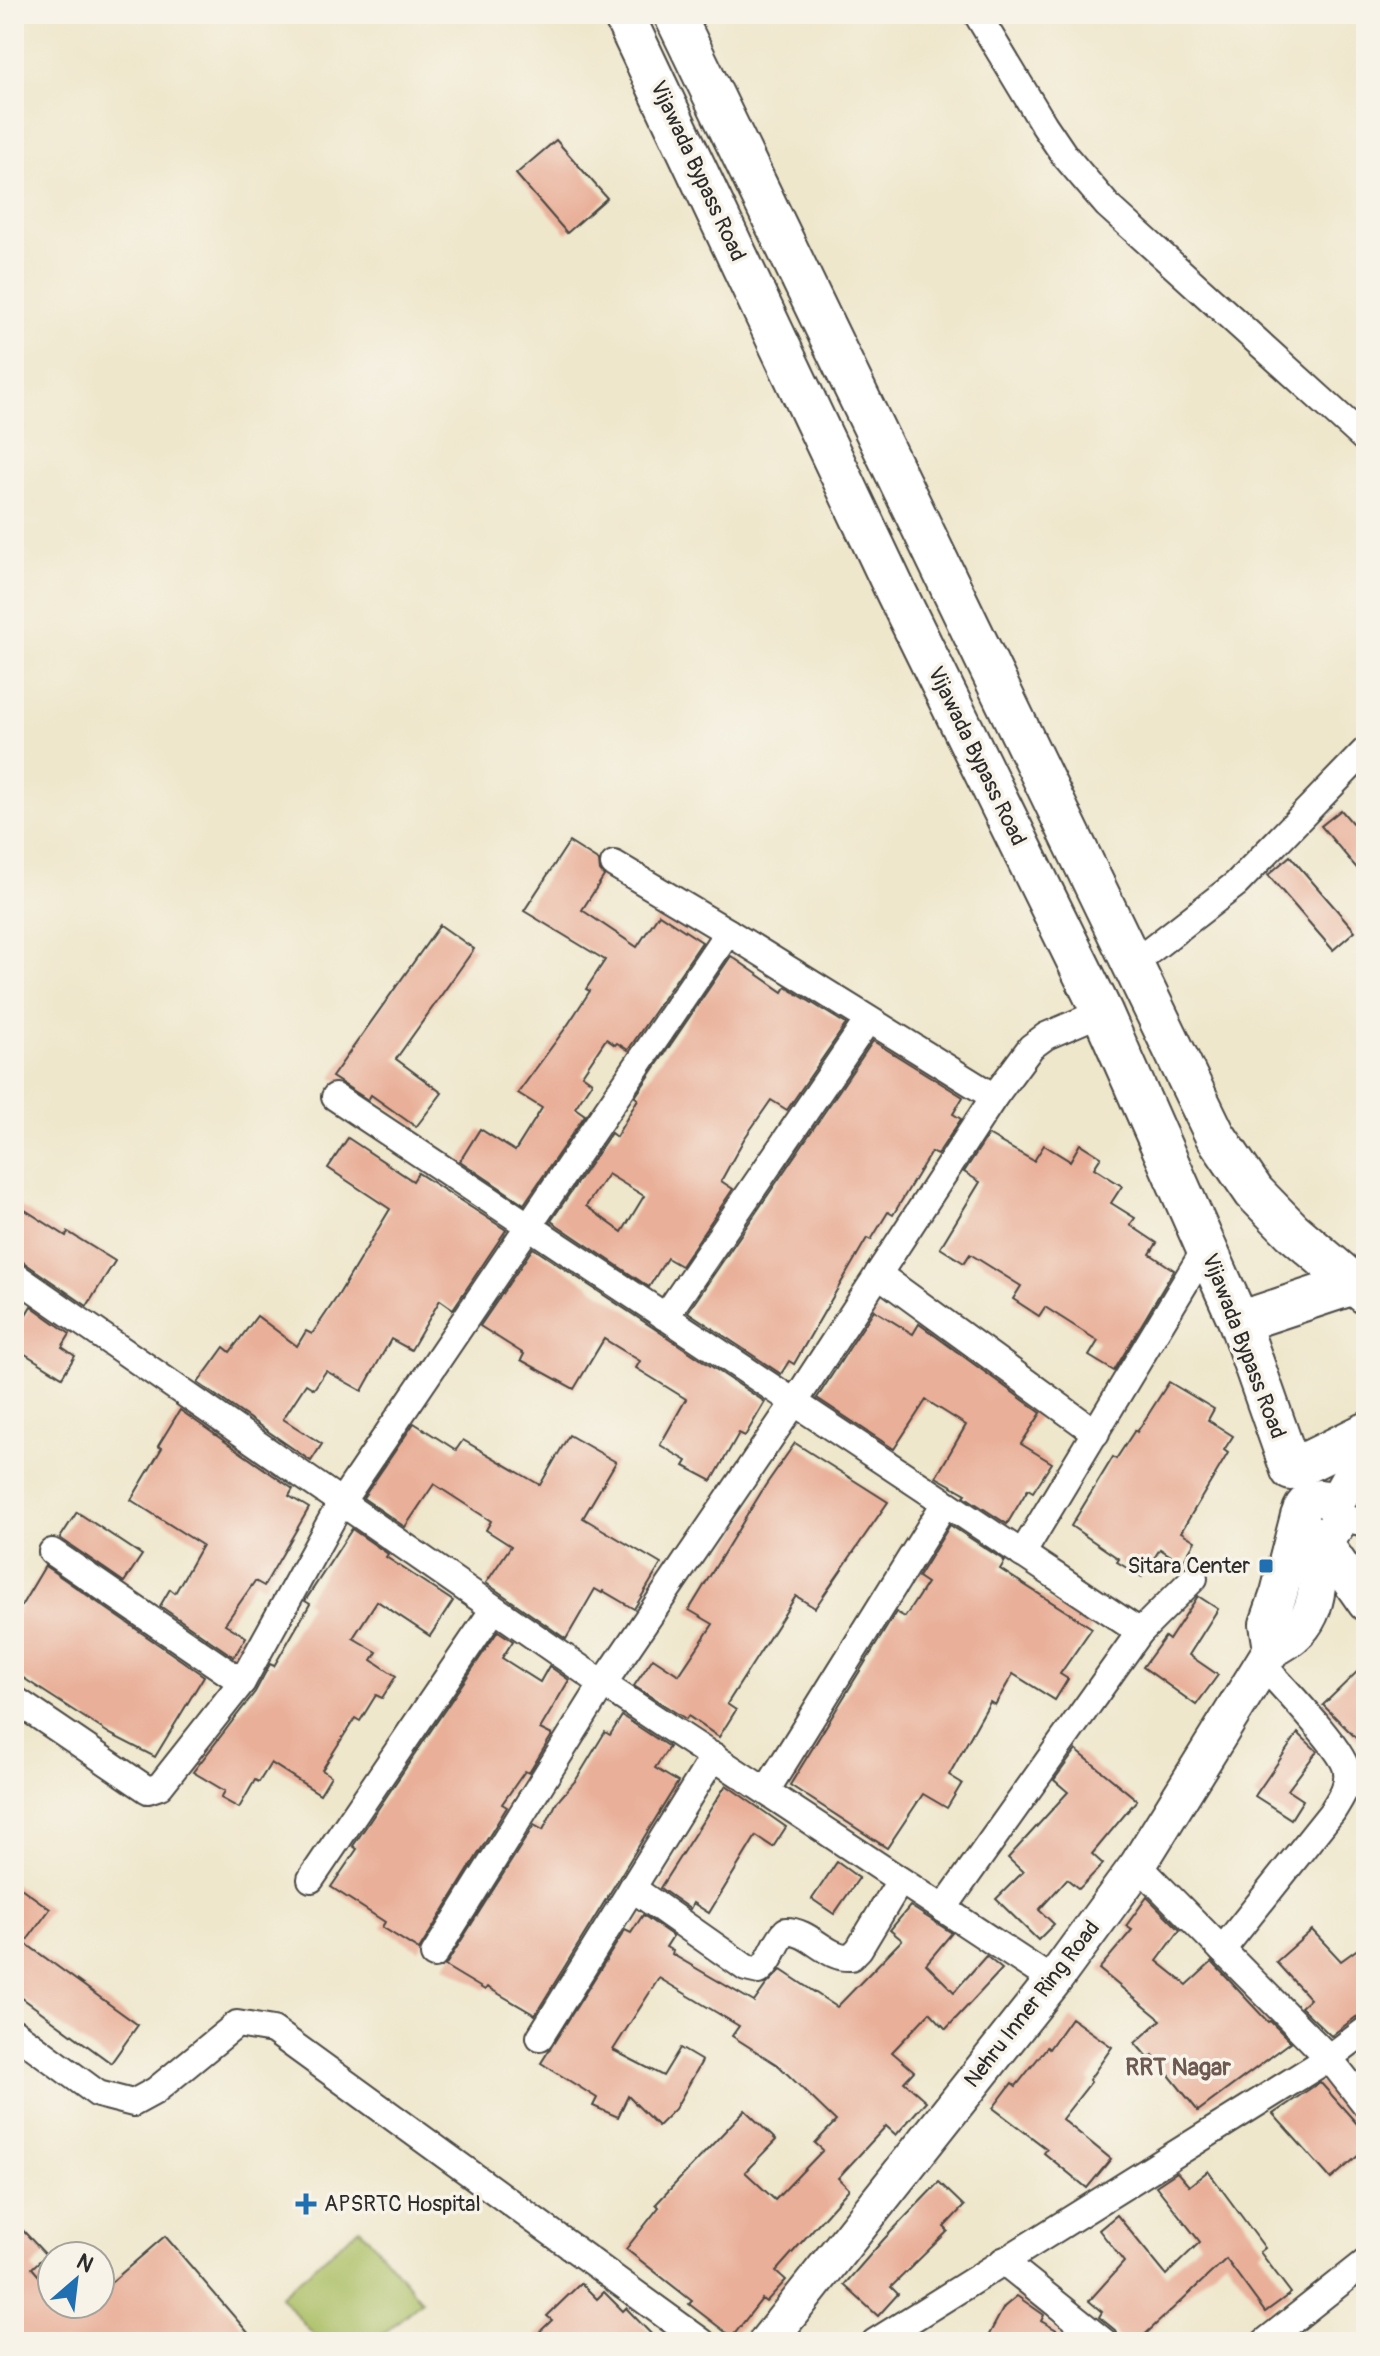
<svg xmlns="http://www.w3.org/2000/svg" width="1380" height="2356" viewBox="0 0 1380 2356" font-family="Pangolin,sans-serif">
<rect width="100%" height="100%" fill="#f7f3e8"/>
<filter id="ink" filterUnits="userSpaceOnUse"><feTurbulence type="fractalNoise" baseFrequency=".0125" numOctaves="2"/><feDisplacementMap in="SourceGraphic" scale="16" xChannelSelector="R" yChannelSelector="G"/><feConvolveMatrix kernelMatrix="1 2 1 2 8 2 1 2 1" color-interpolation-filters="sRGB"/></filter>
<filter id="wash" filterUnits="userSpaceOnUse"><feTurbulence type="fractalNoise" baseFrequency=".006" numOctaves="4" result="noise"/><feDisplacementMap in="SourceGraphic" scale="32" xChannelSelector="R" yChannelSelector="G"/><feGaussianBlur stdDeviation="1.8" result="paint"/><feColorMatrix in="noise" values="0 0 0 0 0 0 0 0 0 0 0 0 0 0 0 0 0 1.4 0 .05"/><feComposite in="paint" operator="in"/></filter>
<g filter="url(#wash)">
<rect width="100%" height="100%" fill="#efe7cc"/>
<polygon fill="#a8bd61" stroke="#6a7446" stroke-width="2" points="360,2228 422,2301 374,2342 320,2342 280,2296"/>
<g id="blocks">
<g fill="#e9af98" fill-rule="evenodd">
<polygon points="556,140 607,198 567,233 516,174"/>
<polygon points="1341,810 1366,839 1366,879 1321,826"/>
<polygon points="569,842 599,861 600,871 604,876 582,910 637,947 659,914 702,942 628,1050 617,1043 615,1045 606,1039 582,1075 592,1082 575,1108 585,1115 524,1204 460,1161 480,1129 515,1151 542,1108 518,1093 567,1026 590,991 586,989 605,960 524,911"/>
<polygon points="1290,856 1355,931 1333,950 1268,875"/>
<polygon points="440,925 474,949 396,1059 442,1093 416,1127 371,1095 368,1100 332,1077"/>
<path d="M731,956L783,992L786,987L846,1024L787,1110L771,1100L744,1139L721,1181L733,1189L681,1266L667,1258L649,1287L551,1221L611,1133L616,1137L638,1099L635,1097ZM608,1174L644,1196L622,1232L586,1206Z"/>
<polygon points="873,1041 963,1097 953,1114 961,1119 937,1155 931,1152 893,1215 888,1212 871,1240 867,1238 794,1364 789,1361 781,1374 688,1312"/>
<polygon points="988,1135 1034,1161 1044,1145 1070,1161 1080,1144 1101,1157 1094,1168 1122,1186 1111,1203 1135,1218 1130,1225 1157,1243 1150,1254 1174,1270 1114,1371 1089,1356 1098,1341 1045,1307 1039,1316 1013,1299 1021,1286 970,1254 964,1263 940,1248 980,1182 964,1172"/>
<polygon points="348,1138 413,1181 418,1173 506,1230 453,1309 440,1300 411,1350 391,1339 362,1391 326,1371 314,1389 306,1384 283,1419 322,1444 311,1461 198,1383 224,1347 230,1352 257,1316 297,1346 306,1331 312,1334 339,1294 390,1209 328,1168"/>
<polygon points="14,1203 66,1236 68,1232 115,1261 87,1306 23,1262 14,1259"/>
<polygon points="533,1248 765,1402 745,1436 739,1433 712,1481 684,1466 687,1461 660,1445 686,1399 636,1368 640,1361 604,1339 574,1389 521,1360 524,1354 480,1326"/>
<polygon points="31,1306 70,1334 62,1347 75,1356 62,1377 14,1347 14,1334"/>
<polygon points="874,1310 913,1334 919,1324 1041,1413 1021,1444 1052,1463 1033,1492 1028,1489 1007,1524 964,1496 966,1494 936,1477 966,1425 926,1400 894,1449 817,1398"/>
<polygon points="1169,1382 1214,1409 1208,1420 1233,1436 1224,1450 1228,1453 1181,1532 1195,1541 1182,1563 1160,1549 1142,1577 1117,1562 1119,1559 1071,1526 1113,1457 1116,1459 1135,1430 1137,1432"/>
<polygon points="180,1410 293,1489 289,1496 309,1508 264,1586 255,1581 225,1624 246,1637 234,1657 160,1606 170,1589 175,1593 202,1545 131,1500 162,1448 158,1446"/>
<polygon points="414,1423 456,1450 463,1440 540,1485 569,1435 616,1462 583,1518 661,1564 634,1609 603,1591 602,1593 595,1589 566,1639 486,1583 511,1546 486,1530 491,1521 434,1484 405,1527 363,1498"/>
<polygon points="795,1443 888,1502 815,1608 796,1596 727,1704 736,1710 719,1737 688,1716 686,1719 634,1686 653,1658 679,1675 713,1624 689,1610 765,1486"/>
<polygon points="77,1512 142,1555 124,1582 60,1538"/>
<polygon points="950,1525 1005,1561 1000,1569 1092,1628 1060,1674 1068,1679 1055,1700 1013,1674 995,1705 990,1702 949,1775 962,1783 947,1808 923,1794 887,1848 790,1785 896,1612 905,1617 927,1583 918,1577"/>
<polygon points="352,1529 388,1554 386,1557 453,1601 430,1636 377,1601 353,1638 377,1652 372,1660 396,1676 382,1698 376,1695 360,1721 355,1718 322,1770 331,1776 320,1794 271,1763 259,1782 255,1780 239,1808 221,1798 225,1791 193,1772 255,1692 270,1664 274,1666 310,1604 305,1601"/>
<polygon points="45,1566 204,1676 155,1757 110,1734 14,1672 14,1618"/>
<polygon points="1198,1596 1218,1609 1189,1655 1218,1675 1196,1705 1143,1667 1165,1637 1169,1640"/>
<polygon points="498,1631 513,1641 502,1658 540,1682 549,1666 569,1680 540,1729 552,1735 529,1773 525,1771 502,1804 507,1807 419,1950 382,1927 385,1922 331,1887 357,1849 353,1846"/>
<polygon points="1366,1663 1366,1748 1323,1705"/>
<polygon points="622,1716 669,1747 655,1768 678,1782 535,2015 487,1987 485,1990 445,1966 534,1825 543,1830 557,1802 576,1780 605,1732 610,1735"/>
<polygon points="1298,1733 1317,1751 1288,1790 1303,1800 1291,1819 1255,1796"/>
<polygon points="1076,1750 1137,1800 1092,1854 1103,1864 1079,1889 1067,1879 1039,1910 1054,1924 1038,1940 996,1899 1023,1872 1008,1858 1068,1792 1054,1780"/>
<polygon points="726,1785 786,1827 773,1847 756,1836 709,1913 693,1903 690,1909 660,1888"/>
<polygon points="837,1862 859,1878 834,1914 812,1899"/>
<polygon points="14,1883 50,1909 25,1943 138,2025 111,2063 14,1992"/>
<polygon points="1147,1897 1180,1930 1157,1961 1187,1985 1212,1962 1268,2022 1270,2021 1291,2042 1198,2111 1153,2055 1149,2059 1135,2043 1161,2020 1099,1969 1132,1930 1126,1926"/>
<polygon points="910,1906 952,1933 926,1964 954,1992 986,1956 1002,1969 946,2029 930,2012 892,2052 914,2071 904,2082 926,2101 896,2135 886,2126 838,2178 849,2189 776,2271 786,2280 766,2302 762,2299 732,2337 689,2304 692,2301 626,2249 659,2207 656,2204 745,2110 776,2140 745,2172 775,2200 823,2150 815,2143 836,2121 779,2066 732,2036 739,2026 659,1978 613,2050 663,2076 680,2048 702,2061 675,2109 658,2126 628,2096 618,2117 593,2106 597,2098 541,2063 625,1930 631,1933 643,1915 673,1936 666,1947 673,1951 672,1954 754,2002 766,1985 781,1970 837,2007 902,1940 890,1930"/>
<polygon points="1312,1930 1341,1961 1366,1943 1366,2014 1356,2017 1331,2036 1301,2007 1310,1999 1276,1962"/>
<polygon points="1071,2018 1112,2047 1089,2080 1091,2082 1062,2119 1111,2159 1087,2188 1044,2153 1047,2149 993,2108 1012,2083 1016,2086 1047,2047 1049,2049"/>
<polygon points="1320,2082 1366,2134 1366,2149 1331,2179 1273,2114"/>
<polygon points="1208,2171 1265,2248 1260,2252 1291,2293 1265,2312 1226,2259 1137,2342 1120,2342 1115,2330 1099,2317 1102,2312 1089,2301 1124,2262 1099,2230 1117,2215 1166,2275 1200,2242 1156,2186 1177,2172 1189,2186"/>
<polygon points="939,2182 964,2206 944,2227 948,2231 891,2287 898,2294 878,2316 844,2285 884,2239"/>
<polygon points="14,2221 46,2255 32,2268 52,2291 52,2304 100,2304 100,2292 165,2236 256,2342 14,2342"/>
<polygon points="581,2283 597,2299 604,2292 623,2311 626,2308 659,2342 529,2342 552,2320 547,2316"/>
<polygon points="1017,2296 1044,2315 1041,2321 1078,2342 985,2342 1004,2307"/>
</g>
</g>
</g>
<g filter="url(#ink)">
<use href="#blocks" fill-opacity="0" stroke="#484743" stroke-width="2"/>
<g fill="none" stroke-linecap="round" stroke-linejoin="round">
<g stroke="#484743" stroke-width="30">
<g id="street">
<polyline points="977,14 1044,125 1065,156 1107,205 1366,440"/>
<polyline points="728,932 994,1097 1031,1047 1046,1036 1102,1012"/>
<polyline points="1133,964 1236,884 1366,750"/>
<polyline points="335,1097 1140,1632"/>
<polyline points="878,1274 1096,1433"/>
<polyline points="14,1275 603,1684 1053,1981"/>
<polyline points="665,1317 868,1020"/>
<polyline points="1338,1517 1366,1523"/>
<polyline points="52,1552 242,1682"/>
<polyline points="1022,1554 1206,1248"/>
<polyline points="14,1699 148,1790 160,1786 242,1682 342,1501 728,932 614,864"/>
<polyline points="766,1791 945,1503"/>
<polyline points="1138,1865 1329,2058 1366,2105"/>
<polyline points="311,1879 494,1609"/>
<path d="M632,1888L746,1968L759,1971C773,1960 774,1943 786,1931C811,1931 826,1959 851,1957L859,1949L900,1881"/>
<polyline points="943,1909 1140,1632 1194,1578"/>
<path d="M1222,1950L1332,1812C1339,1800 1349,1787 1347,1772C1346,1752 1280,1684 1263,1665"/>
<polyline points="434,1955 603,1684 794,1403 994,1097"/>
<polyline points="14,2032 98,2094 133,2103 155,2091 237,2024 273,2030 702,2342"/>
<polyline points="540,2037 714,1756"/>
<polyline points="1003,2261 1104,2342"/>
<polyline points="875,2342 1329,2058 1366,2030"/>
<polyline points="1265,2342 1366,2262"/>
</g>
</g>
<g stroke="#484743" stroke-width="40">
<g id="secondary">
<circle cx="1319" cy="1517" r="19"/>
<polyline points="1334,1506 1366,1449"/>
<polyline points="1319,1536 1366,1603"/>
<polyline points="1272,1649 1268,1624 1279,1593 1299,1516"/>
<path d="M767,2342L1053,1981L1138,1865L1272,1649C1323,1626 1318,1583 1319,1536"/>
</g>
</g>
<g stroke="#484743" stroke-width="44">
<g id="primary">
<polyline points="623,14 896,592 1102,1012 1239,1322 1291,1470 1366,1433"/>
<polyline points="674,14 1215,1135 1254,1192 1292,1231 1366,1294"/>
<polyline points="1239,1322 1366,1280"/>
</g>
</g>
<use href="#street" stroke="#fff" stroke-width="26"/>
<use href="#secondary" stroke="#fff" stroke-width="36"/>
<use href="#primary" stroke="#fff" stroke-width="40"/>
</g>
</g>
<g fill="#1f6fb2" stroke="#f7f3e8" stroke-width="3">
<rect x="1258" y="1558" width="16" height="16" rx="4"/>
<path d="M302 2192h8v8h8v8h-8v8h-8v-8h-8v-8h8z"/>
</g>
<g text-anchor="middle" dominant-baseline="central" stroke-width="7" stroke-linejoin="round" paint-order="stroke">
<g font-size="22" fill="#2b2b2b" stroke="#f7f3e8">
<text transform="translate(698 171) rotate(65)">Vijawada Bypass Road</text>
<text transform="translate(977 756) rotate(64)">Vijawada Bypass Road</text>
<text transform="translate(1244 1346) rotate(69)">Vijawada Bypass Road</text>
<text transform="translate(1032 2004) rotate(-52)">Nehru Inner Ring Road</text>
</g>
<g font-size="22" fill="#2b2b2b" stroke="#f7f3e8" text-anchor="end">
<text x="1250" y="1566">Sitara Center</text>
<text x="324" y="2204" text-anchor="start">APSRTC Hospital</text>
</g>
<g font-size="24" font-weight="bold" fill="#6e5951" stroke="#f7f3e8">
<text x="1178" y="2067">RRT Nagar</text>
</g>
</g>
<rect width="1380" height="2356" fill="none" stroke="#f7f3e8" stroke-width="48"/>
<g transform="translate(76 2280) rotate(28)"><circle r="38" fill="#f7f3e8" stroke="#a5a39c" stroke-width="2"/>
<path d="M0-6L14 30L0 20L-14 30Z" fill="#1f6fb2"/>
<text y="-12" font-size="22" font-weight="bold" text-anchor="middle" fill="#2b2b2b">N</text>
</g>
</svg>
